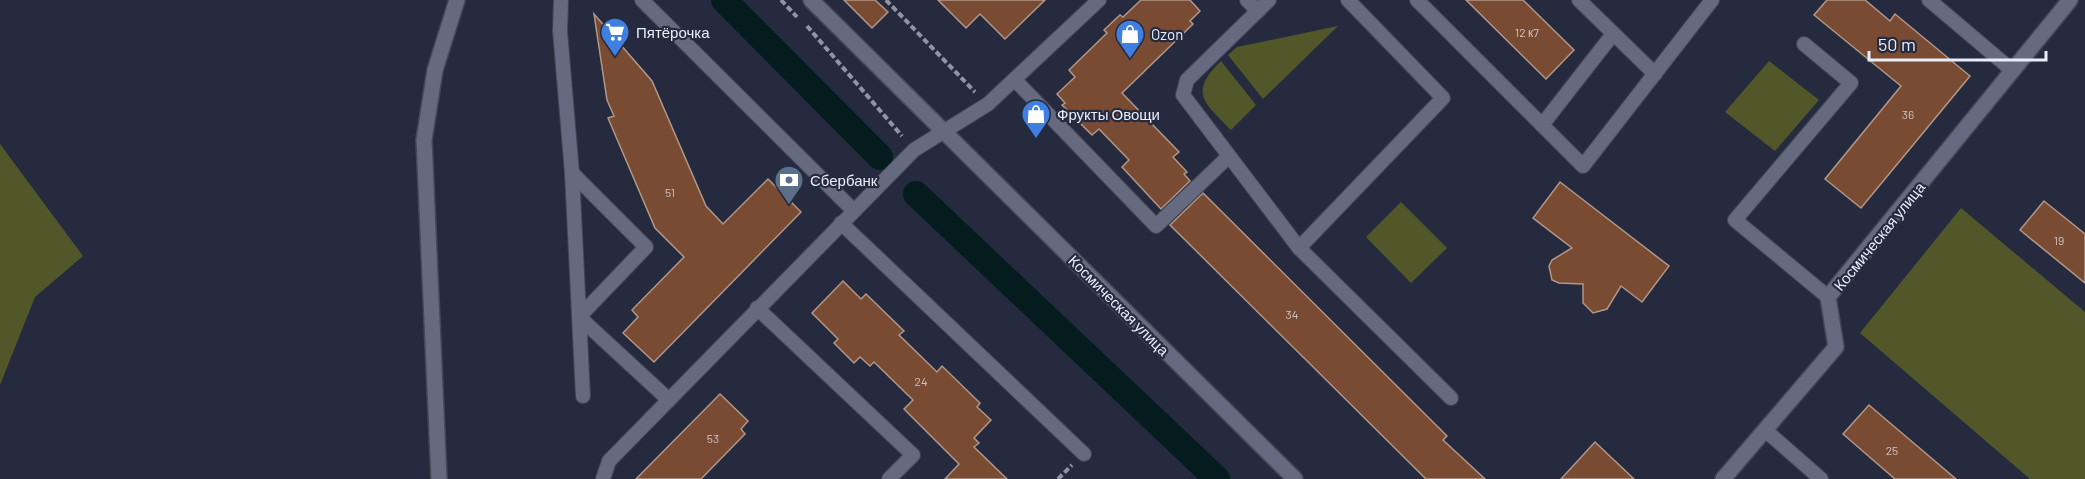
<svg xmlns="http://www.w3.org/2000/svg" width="2085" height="479" viewBox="0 0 2085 479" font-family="Barlow,sans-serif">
<rect width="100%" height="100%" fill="#252a3e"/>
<g fill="#52572a">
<polygon points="1338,26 1263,99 1228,55 1237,47"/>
<path d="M1221,61L1256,105L1231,130C1205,103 1188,93 1221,61Z"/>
<polygon points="1769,61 1819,100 1775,151 1725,112"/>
<polygon points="0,144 83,256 35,297 0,385"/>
<polygon points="1401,202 1447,248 1411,283 1366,237"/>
<polygon points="1961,208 2085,312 2085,479 2030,479 1860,333"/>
</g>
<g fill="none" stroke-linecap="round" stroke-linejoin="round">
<g stroke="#051c1e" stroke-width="26">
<polyline points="724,0 880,157"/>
<polyline points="916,194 1217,479"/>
</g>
</g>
<g fill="#794b32" stroke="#b19789" stroke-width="1.5">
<polygon points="844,0 875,0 888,12 872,28"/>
<polygon points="938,0 1045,0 1005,39 980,14 966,28"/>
<polygon points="1141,0 1190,0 1200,11 1190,21 1193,24 1122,93 1179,152 1173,157 1187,172 1184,174 1190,181 1161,209 1122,167 1129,160 1099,129 1092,135 1062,105 1065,103 1057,94 1075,77 1069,70 1107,33 1104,30 1120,15 1123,17"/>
<polygon points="1466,0 1523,0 1574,50 1546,79"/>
<polygon points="1827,0 1865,0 1890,21 1895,14 1970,76 1861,208 1825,179 1901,86 1814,15"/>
<polygon points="594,14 652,81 706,206 723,224 768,179 801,212 654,362 623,333 638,317 632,310 684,257 655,228 608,118 614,116 607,100"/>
<polygon points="1560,182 1669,266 1642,302 1621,286 1607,309 1593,313 1583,303 1583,284 1559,283 1552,280 1549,266 1552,260 1572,248 1533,218"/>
<polygon points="1203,193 1447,436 1443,440 1485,479 1426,479 1170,225"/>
<polygon points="2044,201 2085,234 2085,283 2020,230"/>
<polygon points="843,281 861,299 866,294 904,331 899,335 937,372 942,366 980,403 977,407 991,420 974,438 979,443 974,447 1007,479 945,479 959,464 904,409 913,400 874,362 870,366 860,357 854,363 834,343 838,339 812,313"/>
<polygon points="720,394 748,421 741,429 745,434 701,479 636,479"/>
<polygon points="1869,405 1890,423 1956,479 1895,479 1843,434"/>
<polygon points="1595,442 1634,479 1561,479"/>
</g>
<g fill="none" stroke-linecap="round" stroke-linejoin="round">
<g stroke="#434757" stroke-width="16">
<g id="service">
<polyline points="561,0 560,31 572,173 583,396"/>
<polyline points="642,0 854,211"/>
<polyline points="1247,0 1258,11"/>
<polyline points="1269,0 1187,80 1183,95 1299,248 1451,398"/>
<polyline points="1417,0 1583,166 1712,0"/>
<polyline points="1579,0 1655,74"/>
<polyline points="1929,0 2013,71"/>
<polyline points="1804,44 1851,83 1735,220 1828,297"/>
<polyline points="1015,80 1156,226 1228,157"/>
<polyline points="1542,125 1613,34"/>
<polyline points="572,173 646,247 579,317 669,400"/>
<polyline points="841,223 1084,454"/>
<polyline points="1299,248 1443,98 1348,0"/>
<polyline points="757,308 913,455 889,479"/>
<polyline points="1765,430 1821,479"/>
<polyline points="603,479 609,461 914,150 988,104 1099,0"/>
</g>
</g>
<g stroke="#434757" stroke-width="18">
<g id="minor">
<polyline points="439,479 424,140 435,70 457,0"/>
<polyline points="1723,479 1836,347 1828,297 2070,0"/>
</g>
</g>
<g stroke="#434757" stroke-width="18">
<polyline id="tertiary" points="811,0 1295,479"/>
</g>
<g stroke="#9095a5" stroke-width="4" stroke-dasharray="6 3" stroke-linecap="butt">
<polyline points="781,0 797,17"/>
<polyline points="886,0 975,92"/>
<polyline points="807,26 902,136"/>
<polyline points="1058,479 1072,465"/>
</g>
<use href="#service" stroke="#656a81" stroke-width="14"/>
<use href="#minor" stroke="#656a81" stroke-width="15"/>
<use href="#tertiary" stroke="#656a81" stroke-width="15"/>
</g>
<defs>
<g id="supermarket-pin" transform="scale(1.5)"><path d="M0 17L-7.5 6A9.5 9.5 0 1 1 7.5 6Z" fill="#3f7fe0" stroke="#252a3e"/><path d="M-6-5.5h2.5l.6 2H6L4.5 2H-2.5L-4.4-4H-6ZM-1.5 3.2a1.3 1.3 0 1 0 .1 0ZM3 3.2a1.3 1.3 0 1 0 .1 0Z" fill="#fff"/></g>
<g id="shop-pin" transform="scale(1.5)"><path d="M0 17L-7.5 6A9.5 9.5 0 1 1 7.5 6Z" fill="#3f7fe0" stroke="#252a3e"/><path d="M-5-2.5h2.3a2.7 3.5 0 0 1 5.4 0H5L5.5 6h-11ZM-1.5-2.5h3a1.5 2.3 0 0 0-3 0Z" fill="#fff"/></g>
<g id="bank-pin" transform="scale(1.5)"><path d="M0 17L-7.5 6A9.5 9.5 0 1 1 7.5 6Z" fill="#5c6f8a" stroke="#252a3e"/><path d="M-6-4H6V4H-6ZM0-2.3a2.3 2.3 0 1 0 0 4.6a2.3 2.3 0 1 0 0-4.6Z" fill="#fff"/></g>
</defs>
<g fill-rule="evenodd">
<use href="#supermarket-pin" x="615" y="32"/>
<use href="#shop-pin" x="1130" y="34"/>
<use href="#shop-pin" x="1036" y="114"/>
<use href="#bank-pin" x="789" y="180"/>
</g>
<g text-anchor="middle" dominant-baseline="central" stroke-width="4.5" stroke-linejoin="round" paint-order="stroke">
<g font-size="12" fill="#cdc4c8">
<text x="1527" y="32">12 к7</text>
<text x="1908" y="114">36</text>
<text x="670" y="192">51</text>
<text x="2059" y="240">19</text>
<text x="1292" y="314">34</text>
<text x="921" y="381">24</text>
<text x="713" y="438">53</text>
<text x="1892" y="450">25</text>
</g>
<g font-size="15" fill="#e9edfa" stroke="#252a3e" text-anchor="start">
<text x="636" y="32">Пятёрочка</text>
<text x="1151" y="34">Ozon</text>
<text x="1057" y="114">Фрукты Овощи</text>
<text x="810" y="180">Сбербанк</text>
</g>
<g font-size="15" fill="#e9edfa" stroke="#252a3e">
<text transform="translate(1879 236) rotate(-51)">Космическая улица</text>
<text transform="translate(1119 305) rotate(45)">Космическая улица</text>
</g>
</g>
<path d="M1869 51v9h177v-9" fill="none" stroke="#e9edfa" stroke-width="3"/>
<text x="1878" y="51" font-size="18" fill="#e9edfa" stroke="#252a3e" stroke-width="4.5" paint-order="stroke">50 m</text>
</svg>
